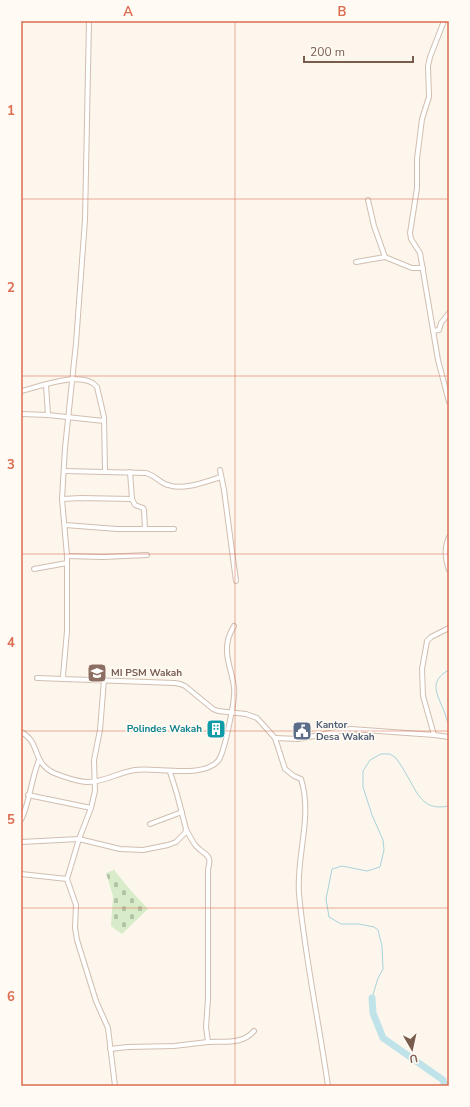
<svg xmlns="http://www.w3.org/2000/svg" width="470" height="1107" viewBox="0 0 470 1107" font-family="'Nunito Sans',sans-serif">
<defs>
<pattern id="cemetery-stones" width="16" height="16" patternUnits="userSpaceOnUse"><rect width="16" height="16" fill="#d8ecc9"/><path d="M2 7V4a2 2 0 0 1 4 0v3zM10 15v-3a2 2 0 0 1 4 0v3z" fill="#b4c2a5"/></pattern>
</defs>
<rect width="100%" height="100%" fill="#fdf6ec"/>
<polygon fill="url(#cemetery-stones)" points="114,870 133,893 148,909 122,934 111,926 113,896 106,873"/>
<g fill="none" stroke-linecap="round" stroke-linejoin="round">
<g stroke="#a5d3da" stroke-width="1">
<path d="M449,670C428,681 437,694 444,711C446,716 447,721 449,726"/>
<path d="M372,998L378,978L383,969L382,946L378,930L374,927L359,924H341L329,917L326,899L332,869L342,866L367,871L380,867L384,850L383,840L372,815L363,787V771L370,760L381,754H390L396,758C401,765 405,772 409,779C419,797 425,811 449,806"/>
</g>
<polyline stroke="#bfe3e8" stroke-width="7" points="372,998 373,1013 383,1038 443,1080 445,1086"/>
<g stroke="#d1beb0" stroke-width="6">
<g id="minor">
<path d="M89,21L85,220L76,343L65,448L62,499L67,556V631L63,676L64,679L175,683L180,684L185,686L213,709L218,711L246,714L257,718L275,738L285,769L294,776L301,779C313,817 296,855 299,894C305,958 319,1022 328,1086"/>
<polyline points="444,21 430,57 428,66 429,97 422,119 417,159 417,188 410,233 411,239 420,253 438,360 449,402"/>
<polyline points="368,200 374,226 385,257 412,268 423,268"/>
<polyline points="356,262 385,257"/>
<polyline points="433,331 439,330 441,323 449,313"/>
<polyline points="46,385 48,415"/>
<path d="M21,391C39,387 84,369 97,387L104,417L105,471"/>
<polyline points="21,414 48,415 104,421"/>
<polyline points="220,470 224,490 236,581"/>
<path d="M64,471L146,473C156,476 160,483 168,485C183,491 207,481 221,477"/>
<polyline points="130,472 132,499 135,505 143,508 144,510 145,529"/>
<polyline points="62,499 81,498 132,499"/>
<polyline points="65,525 117,529 174,529"/>
<path d="M449,537C444,549 445,558 449,570"/>
<polyline points="67,556 103,557 147,555"/>
<polyline points="34,569 67,563"/>
<polyline points="37,678 64,679"/>
<polyline points="104,680 100,730 94,760 95,791 91,808 79,839 67,879 76,905 75,928 77,940 96,1001 108,1028 115,1086"/>
<path d="M21,732C41,742 31,762 54,773C64,777 75,781 86,782C103,783 119,772 135,770C156,767 202,779 218,761C225,752 229,723 232,711C233,704 235,695 234,687C232,671 224,656 228,640C229,635 232,630 234,626"/>
<polyline points="434,735 423,696 422,669 427,641 431,637 449,628"/>
<polyline points="275,738 298,739 351,729 434,735 449,737"/>
<polyline points="28,795 91,808"/>
<path d="M21,820C30,802 31,779 39,760"/>
<polyline points="150,824 182,812"/>
<polyline points="21,842 79,839 120,849 143,850 168,845 176,842 185,833 186,829 177,794 170,772"/>
<polyline points="21,874 67,879"/>
<path d="M208,1042C225,1041 242,1045 254,1031"/>
<path d="M110,1049L128,1047L174,1046L208,1042L206,1027L208,999V869C213,854 204,855 196,846C192,841 189,835 186,829"/>
</g>
</g>
<use href="#minor" stroke="#fff" stroke-width="4"/>
</g>
<path fill="none" stroke="#dc6d51" stroke-width="1" stroke-opacity="0.55" d="M235,21V1086M21,199H449M21,376H449M21,554H449M21,731H449M21,908H449"/>
<defs>
<g id="school-square" transform="scale(1)"><rect x="-9" y="-9" width="18" height="18" rx="4" fill="#8d6e63" stroke="#fffaf3"/><path d="M0-5L7-2L0 1L-7-2ZM-4 1L0 2.5L4 1V4Q0 6-4 4Z" fill="#fff"/></g>
<g id="building-square" transform="scale(1)"><rect x="-9" y="-9" width="18" height="18" rx="4" fill="#0f9aa8" stroke="#fffaf3"/><path d="M-4-6H4V6H1V3H-1V6H-4ZM-2.5-4.3h1.7v1.8h-1.7ZM.8-4.3h1.7v1.8H.8ZM-2.5-1h1.7V.8h-1.7ZM.8-1h1.7V.8H.8Z" fill="#fff"/></g>
<g id="civic-square" transform="scale(1)"><rect x="-9" y="-9" width="18" height="18" rx="4" fill="#5c6f8a" stroke="#fffaf3"/><path d="M-.6-6.5H3V-4.5H.6V-3L4-1V1h2V6H-6V1h2V-1L-.6-3ZM-1.2 2.5V6h2.4V2.5Z" fill="#fff"/></g>
</defs>
<g fill-rule="evenodd">
<use href="#school-square" x="97" y="673"/>
<use href="#building-square" x="216" y="729"/>
<use href="#civic-square" x="302" y="731"/>
</g>
<g text-anchor="middle" dominant-baseline="central" stroke-width="3.5" stroke-linejoin="round" paint-order="stroke">
<g font-size="10" font-weight="bold" fill="#785e54" stroke="#fffaf3" text-anchor="start">
<text x="111" y="673">MI PSM Wakah</text>
</g>
<g font-size="10" font-weight="bold" fill="#4e5e75" stroke="#fffaf3" text-anchor="start">
<text x="316" y="725">Kantor<tspan x="316" dy="12">Desa Wakah</tspan></text>
</g>
<g font-size="10" font-weight="bold" fill="#0d838f" stroke="#fffaf3" text-anchor="end">
<text x="202" y="729">Polindes Wakah</text>
</g>
</g>
<rect width="470" height="1107" fill="none" stroke="#fffaf3" stroke-width="44"/>
<g transform="translate(412 1049) rotate(171)" stroke="#fffaf3" stroke-width="3" paint-order="stroke">
<path d="M0-3L7 15L0 10L-7 15Z" fill="#7a5c4d"/>
<text y="-6" font-size="11" font-weight="bold" text-anchor="middle" fill="#7a5c4d">U</text>
</g>
<path d="M304 56v6h109v-6" fill="none" stroke="#7a5c4d" stroke-width="2"/>
<text x="310" y="56" font-size="12" fill="#7a5c4d" stroke="#fffaf3" stroke-width="3" paint-order="stroke">200 m</text>
<rect x="22" y="22" width="426" height="1063" fill="none" stroke="#dc6d51" stroke-width="1.5"/>
<g font-size="13" text-anchor="middle" font-weight="bold" fill="#dc6d51">
<text x="128" y="16">A</text>
<text x="342" y="16">B</text>
<text x="11" y="115">1</text>
<text x="11" y="292">2</text>
<text x="11" y="469">3</text>
<text x="11" y="647">4</text>
<text x="11" y="824">5</text>
<text x="11" y="1001">6</text>
</g>
</svg>
